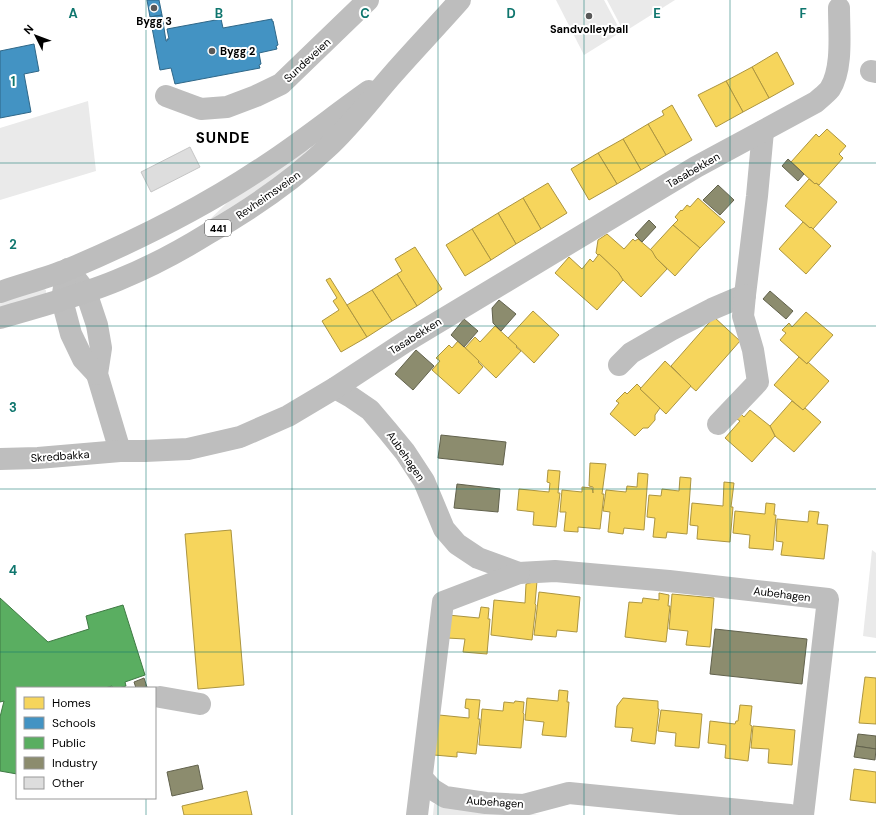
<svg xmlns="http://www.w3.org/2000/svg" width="876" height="815" viewBox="0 0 876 815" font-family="'DM Sans',sans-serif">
<rect width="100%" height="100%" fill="#fff"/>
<g fill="#eaeaea">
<polygon points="556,0 604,0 621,32 584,55"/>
<polygon points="607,0 675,0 624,32"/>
<polygon points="88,101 96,171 0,200 0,128"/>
<polygon points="309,149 289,171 207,222 229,201 303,151"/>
<polygon points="44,289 46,290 46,293 43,296 0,307 0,297"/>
<polygon points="872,550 876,553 876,638 863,636"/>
<polygon points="434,804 540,815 433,815"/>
</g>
<g fill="#f6d55c" stroke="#ac9540">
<polygon points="777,52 794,84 769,98 752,67"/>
<polygon points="752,67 769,98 743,112 726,81"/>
<polygon points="726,81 743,112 716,127 698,95"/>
<polygon points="672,105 692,140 666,155 648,124 664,115 662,111"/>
<polygon points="648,124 666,155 641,170 623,139"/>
<polygon points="827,129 846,146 839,154 843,158 819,185 816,183 815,184 791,162 816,134 819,137"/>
<polygon points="623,139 641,170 617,184 598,153"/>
<polygon points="598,153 617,184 589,200 571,169"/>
<polygon points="809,179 815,184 816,183 837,202 813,229 811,227 810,228 785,206"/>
<polygon points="548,183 567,213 541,229 523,198"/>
<polygon points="523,198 541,229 516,244 498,213"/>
<polygon points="698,198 725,222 700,248 673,225 678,220 675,217 681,210 682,211 687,205 690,207"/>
<polygon points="498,213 516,244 491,260 472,229"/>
<polygon points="803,222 810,228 811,227 831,246 806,274 779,249"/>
<polygon points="673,225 700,248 675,276 656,258 650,250"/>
<polygon points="472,229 491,260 465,276 446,245"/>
<polygon points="607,234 624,249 633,239 635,241 638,239 652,251 656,258 667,269 641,297 623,280 618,272 599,254 598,255 596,253 598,240"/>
<polygon points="415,247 442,289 417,306 397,274 402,271 395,259"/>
<polygon points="599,254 618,272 623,280 597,310 555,273 569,257 582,269 590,259 593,262"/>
<polygon points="397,274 417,306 392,321 372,290"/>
<polygon points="330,278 367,337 341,352 322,321 339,310 333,301 337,298 326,280"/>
<polygon points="372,290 392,321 367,337 347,305"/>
<polygon points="533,311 559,335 534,363 508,338"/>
<polygon points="806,312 833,335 807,364 780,340 786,333 782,330 789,323 792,327"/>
<polygon points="714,317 740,341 696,391 680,377 681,376 671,366"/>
<polygon points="495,326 517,346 516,347 521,351 496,378 465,348 475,337 480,342"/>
<polygon points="458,341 479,361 478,362 483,367 459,394 432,370 440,361 436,358 449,345 452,348"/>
<polygon points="799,357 807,364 808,362 829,381 803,410 774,385"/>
<polygon points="665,361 691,386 666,414 640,389"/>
<polygon points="637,384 641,388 640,389 660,408 655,415 655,420 648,428 643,428 635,436 610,414 619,403 616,401 625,392 627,394"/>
<polygon points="792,401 803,410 805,408 821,422 794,452 775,436 770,426"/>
<polygon points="750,410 770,426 775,436 752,462 725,438 740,421 737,419 741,414 744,417"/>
<polygon points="590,463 606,464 602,494 604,494 600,529 578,527 578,532 564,531 566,512 560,512 562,490 582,492 582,487 592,488 593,493 593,487 589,486"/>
<polygon points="548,470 560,471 558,493 560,493 556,527 533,525 534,512 517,510 519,489 549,492 550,483 547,482"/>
<polygon points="638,473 648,474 644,530 624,528 623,534 608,532 610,512 603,511 606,490 626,492 627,486 637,487"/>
<polygon points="680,477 691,478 687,534 667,532 666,538 653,537 655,518 647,517 649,495 661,496 662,489 679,491"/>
<polygon points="724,482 734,483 731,507 733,507 730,542 697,539 698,526 690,525 692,503 723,506"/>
<polygon points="766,503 775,504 774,515 776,515 773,550 749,548 750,535 733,533 735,511 765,514"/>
<polygon points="809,511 819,512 817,524 828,525 824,559 781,555 783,542 776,541 777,519 808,522"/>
<polygon points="231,530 244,685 198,689 185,534"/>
<polygon points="537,581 535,604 536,605 532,640 491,635 494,600 525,603 526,584"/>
<polygon points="539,592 580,597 577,632 557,630 556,637 534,635"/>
<polygon points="659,593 669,595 668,606 670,606 666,642 625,637 629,602 642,603 643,598 659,600"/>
<polygon points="672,594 714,598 710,647 686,645 688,631 669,629"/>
<polygon points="481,607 489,608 488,619 490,619 487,654 463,652 465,639 447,638 448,615 479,618"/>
<polygon points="865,677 876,678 876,724 859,723"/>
<polygon points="559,690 568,691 567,702 569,702 566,737 542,735 544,722 525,720 527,698 558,701"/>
<polygon points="623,698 658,701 658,709 659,709 655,744 631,741 633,728 615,727 617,706"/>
<polygon points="466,699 480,700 478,719 480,719 476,754 457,752 457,757 434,755 439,715 469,718 469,709 465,708"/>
<polygon points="515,701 524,702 523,713 524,714 521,748 479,745 482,709 503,711 504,702 514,703"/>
<polygon points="740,705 752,706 750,725 752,726 748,761 725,758 726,745 708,743 710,721 735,724 736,721 738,721"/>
<polygon points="661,710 702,714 699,748 675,746 676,733 658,731"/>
<polygon points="753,726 795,730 792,765 768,763 769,749 751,748"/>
<polygon points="854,769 876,772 876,803 850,800"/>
<polygon points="247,791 252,815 184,815 182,806"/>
</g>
<g fill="#4393c3" stroke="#2f6788">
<polygon points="147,0 159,0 162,15 150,17"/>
<polygon points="162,15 166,41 167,41 167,39 169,39 167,29 221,19 223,28 272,19 272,21 273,21 278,45 276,46 277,49 259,53 261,64 259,65 260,68 175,84 171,68 160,70 150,17"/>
<polygon points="34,44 39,71 24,74 31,112 0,118 0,51"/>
</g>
<polygon fill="#5aae61" stroke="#3f7a44" points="0,598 48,642 89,629 86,616 123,605 145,675 125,682 126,686 119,688 112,688 112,686 105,688 17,688 17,774 0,771 0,717 4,701 0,702"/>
<g fill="#8c8c6e" stroke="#62624d">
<polygon points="788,159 804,174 798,181 782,166"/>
<polygon points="718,185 734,200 720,215 703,200"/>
<polygon points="649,220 656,227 642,242 635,235"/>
<polygon points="770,291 793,311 786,319 763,299"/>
<polygon points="499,300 516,314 501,331 493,323 492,308"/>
<polygon points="464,319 478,331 464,347 451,335"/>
<polygon points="416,350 434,366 413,390 395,374"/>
<polygon points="441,435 506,442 503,465 438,458"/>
<polygon points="457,484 500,489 498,512 454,508"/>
<polygon points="715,629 807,639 802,684 710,674"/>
<polygon points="144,678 147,687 136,688 134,682"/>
<polygon points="858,734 876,736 876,749 856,746"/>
<polygon points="856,746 876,749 875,760 854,757"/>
<polygon points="198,765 203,789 172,796 167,772"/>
</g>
<polygon fill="#ddd" stroke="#c5c5c5" points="190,147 200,167 151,192 141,172"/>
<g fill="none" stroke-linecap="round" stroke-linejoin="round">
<g stroke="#bebebe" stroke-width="22">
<polyline points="871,71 876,72"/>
<polyline points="166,96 201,109 227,107 256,96 281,84 368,0"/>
<polyline points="68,269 86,292 97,325 101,348 97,374 120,451"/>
<polyline points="65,281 62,300 71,334 83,359 97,374"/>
<polyline points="619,365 631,353 671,330 712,309 745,295 757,196 763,131"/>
<polyline points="335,388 351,397 370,410 387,430 405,452 424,481 444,529 457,544 478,558 519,573 555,571 669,581 828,599 803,815"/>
<polyline points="718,424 758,382 753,350 743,316 745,295"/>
<path d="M0,459L38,458L120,451H145L188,449L240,437L288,416L335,388L405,342L696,167L816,102C820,98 826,94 830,89C843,68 839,33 839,8"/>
<polyline points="160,697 200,704"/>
<polyline points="422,778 432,789 445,797 486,803 524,805 569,793 790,815"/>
<polyline points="417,815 443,602 519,573"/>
</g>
<g stroke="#bdbdbd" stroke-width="22">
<path d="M0,292C23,284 47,278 69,269C138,240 206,206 268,164C303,141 335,115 369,91"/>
<path d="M0,318C40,306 80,296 118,280C150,267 180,251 209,233C251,209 291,182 327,148C351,126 371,99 393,74C415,49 438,25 460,0"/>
</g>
</g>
<path fill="none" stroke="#0f766e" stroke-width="1" stroke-opacity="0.55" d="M146,0V688M292,0V815M438,0V815M584,0V815M730,0V815M0,163H876M0,326H876M0,489H876M0,652H876M146,798V815"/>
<g fill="#595959" stroke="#fff" stroke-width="1.5">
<circle cx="154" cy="8" r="4"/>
<circle cx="589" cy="16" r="4"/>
<circle cx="212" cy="51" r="4"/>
</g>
<g text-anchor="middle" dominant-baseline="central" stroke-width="4" stroke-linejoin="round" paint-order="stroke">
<rect fill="#fff" stroke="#4c4c4c" stroke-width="1" x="205" y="220" width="26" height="16" rx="3"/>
<g font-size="10" font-weight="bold" fill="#000">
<text x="218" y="228">441</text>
</g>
<g font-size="11" font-weight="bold" fill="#000" stroke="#fff">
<text x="154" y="21">Bygg 3</text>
<text x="589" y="29">Sandvolleyball</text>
<text x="220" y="51" text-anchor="start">Bygg 2</text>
</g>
<g font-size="11" fill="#000" stroke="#fff">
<text transform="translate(307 60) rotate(-43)">Sundeveien</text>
<text transform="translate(693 170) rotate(-30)">Tasabekken</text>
<text transform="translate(268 195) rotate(-35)">Revheimsveien</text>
<text transform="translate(415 336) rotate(-32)">Tasabekken</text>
<text transform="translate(60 456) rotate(-4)">Skredbakka</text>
<text transform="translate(406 456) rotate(55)">Aubehagen</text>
<text transform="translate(782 594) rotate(7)">Aubehagen</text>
<text transform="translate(495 802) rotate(4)">Aubehagen</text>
</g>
<g font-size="15" font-weight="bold" letter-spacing="1" fill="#000" stroke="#fff">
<text x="223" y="138">SUNDE</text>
</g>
</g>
<g font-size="13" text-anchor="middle" font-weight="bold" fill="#0f766e" stroke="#fff" stroke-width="4" stroke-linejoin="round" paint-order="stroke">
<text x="73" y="18">A</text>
<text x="219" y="18">B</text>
<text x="365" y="18">C</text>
<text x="511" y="18">D</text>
<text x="657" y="18">E</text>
<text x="803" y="18">F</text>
<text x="13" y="86">1</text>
<text x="13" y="249">2</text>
<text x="13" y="412">3</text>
<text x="13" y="575">4</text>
</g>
<rect x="16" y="687" width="140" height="112" fill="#ffffff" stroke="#999999"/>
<rect x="24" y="697" width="20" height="12" fill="#f6d55c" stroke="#999999"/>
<text x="52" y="707" font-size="12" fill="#000000">Homes</text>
<rect x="24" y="717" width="20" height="12" fill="#4393c3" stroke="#999999"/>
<text x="52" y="727" font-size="12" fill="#000000">Schools</text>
<rect x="24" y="737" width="20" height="12" fill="#5aae61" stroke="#999999"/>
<text x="52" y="747" font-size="12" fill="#000000">Public</text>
<rect x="24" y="757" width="20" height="12" fill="#8c8c6e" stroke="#999999"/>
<text x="52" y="767" font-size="12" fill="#000000">Industry</text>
<rect x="24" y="777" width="20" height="12" fill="#dddddd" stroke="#999999"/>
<text x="52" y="787" font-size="12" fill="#000000">Other</text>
<g transform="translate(36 36) rotate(312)" stroke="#ffffff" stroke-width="3" paint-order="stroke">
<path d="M0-3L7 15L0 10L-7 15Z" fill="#000000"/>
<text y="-6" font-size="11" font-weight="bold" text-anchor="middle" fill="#000000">N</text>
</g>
</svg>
